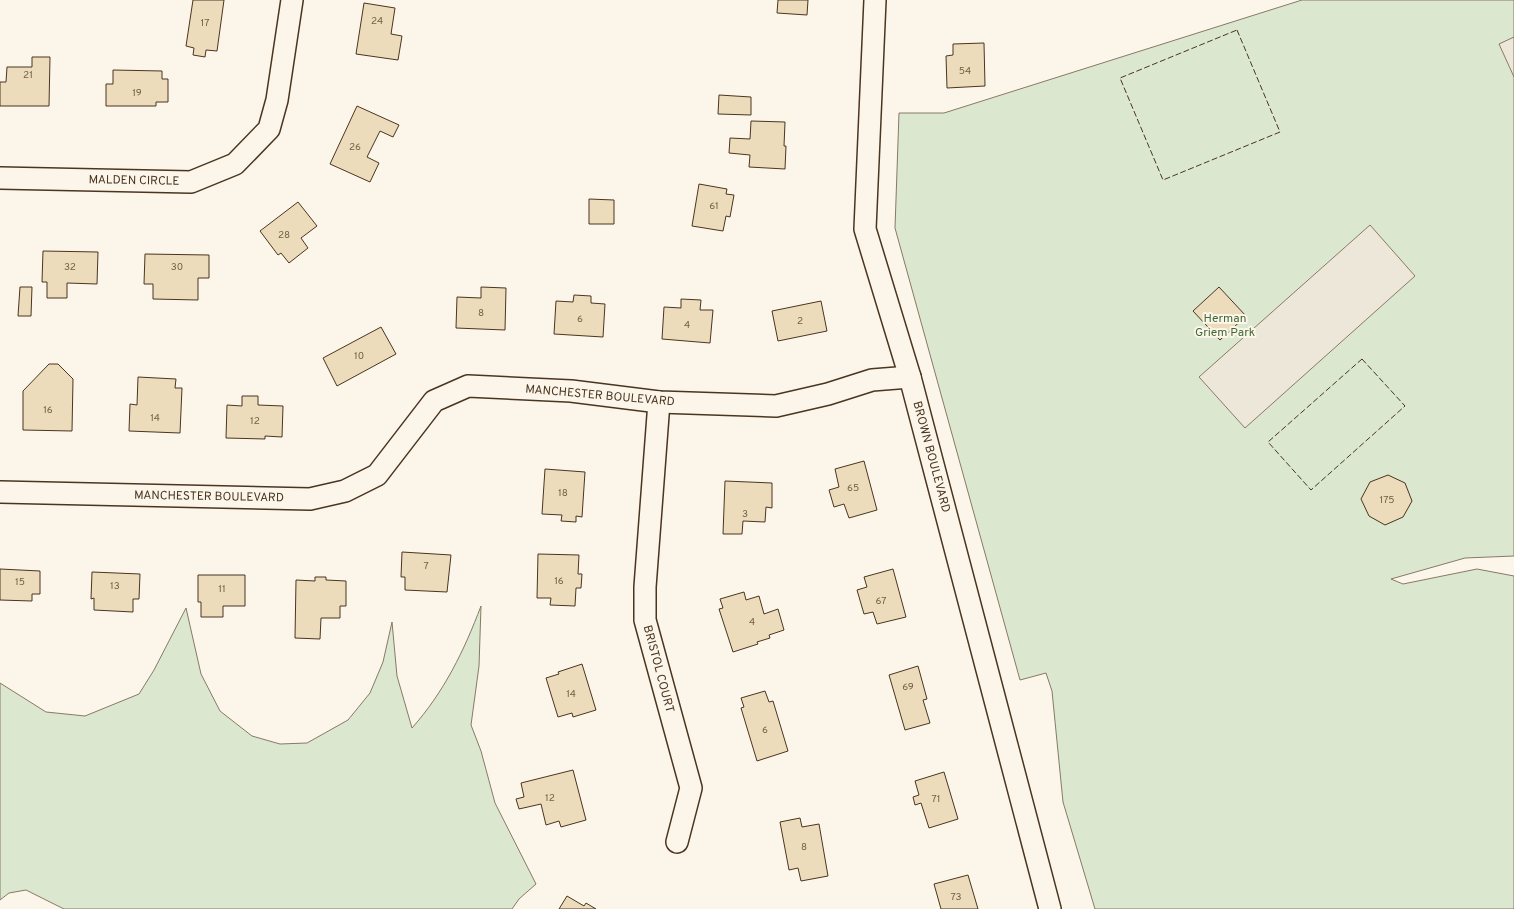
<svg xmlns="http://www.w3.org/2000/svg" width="1514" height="909" viewBox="0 0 1514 909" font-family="Overpass,sans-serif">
<rect width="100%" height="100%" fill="#fbf6e9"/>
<g fill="#dce7d0" stroke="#887966">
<polygon points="1302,0 1514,0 1514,556 1465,558 1391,579 1403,584 1477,569 1514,576 1514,909 1095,909 1063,802 1052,691 1046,673 1020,680 895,228 899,113 944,113"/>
<path d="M481,606L479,666L471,725L481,751L495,803L536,884L519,899L512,909H64L26,890L9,893L0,900V683L46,712L85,716L139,694L154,670L186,608L201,674L220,711L252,736L280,744L307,743L348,720L370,693L383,662L392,622L397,676L412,728C444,692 464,651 481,606Z"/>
</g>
<g fill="#ede7d9" stroke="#887966">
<polygon points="1514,37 1514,77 1499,44"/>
<polygon points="1370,225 1415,276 1245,428 1199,377"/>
</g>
<g fill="#ecdcbc" stroke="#4a3520">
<polygon points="193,0 224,0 217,51 206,50 205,57 193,55 194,48 186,46"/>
<polygon points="778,0 808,0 807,15 777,13"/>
<polygon points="364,3 395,8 391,34 402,36 398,60 356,54"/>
<polygon points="984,43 985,86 947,88 946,56 953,55 953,44"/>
<polygon points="32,57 50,57 49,106 0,106 0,82 6,82 7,67 32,67"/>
<polygon points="113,70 162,71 162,79 168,79 168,102 156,102 156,106 106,106 106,84 113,84"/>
<polygon points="719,95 751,97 751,115 718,114"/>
<polygon points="357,106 399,125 393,137 380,131 367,157 379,163 370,182 330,164"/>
<polygon points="751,121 785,122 784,146 786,146 785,169 749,167 750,155 729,153 730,138 750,139"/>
<polygon points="699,184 727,189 726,194 734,195 730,217 726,216 723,231 692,226"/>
<polygon points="589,199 614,200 614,224 589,224"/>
<polygon points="298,202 317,226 301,238 308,248 289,263 281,253 278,255 260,231"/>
<polygon points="43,251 98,252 97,284 67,283 67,298 47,298 47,282 42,282"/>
<polygon points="145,254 209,255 209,278 198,278 198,300 153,299 153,284 144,284"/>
<polygon points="20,287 32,287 31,316 18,316"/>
<polygon points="481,287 506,288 505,330 456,328 457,297 481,298"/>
<polygon points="1219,287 1246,316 1220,340 1193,311"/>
<polygon points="574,295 591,296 591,303 605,304 603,337 554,334 556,301 573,302"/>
<polygon points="681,299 701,300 700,310 713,310 710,343 662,339 664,307 681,308"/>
<polygon points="821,301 827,331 778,341 772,311"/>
<polygon points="381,327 396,354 337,386 323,358"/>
<polygon points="49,364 58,364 73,379 72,431 23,430 23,391"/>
<polygon points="138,377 176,379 175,388 182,388 180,433 129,431 130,404 137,405"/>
<polygon points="242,396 258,396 258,405 283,406 282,437 265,436 265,439 226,438 227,405 242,406"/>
<polygon points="864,461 877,510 849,518 844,504 834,507 829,490 839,487 835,469"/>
<polygon points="545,469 585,472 582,517 576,516 576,522 561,521 562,515 542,514"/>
<polygon points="1388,475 1405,483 1412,501 1403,517 1385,525 1369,516 1361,499 1370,482"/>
<polygon points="725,481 772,483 772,508 766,507 765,522 743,521 742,534 723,534"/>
<polygon points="402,552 451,555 447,592 405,590 405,577 401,577"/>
<polygon points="538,554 579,555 578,574 582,574 581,588 576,588 575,606 550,605 551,598 537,598"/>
<polygon points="0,569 40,571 40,594 32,594 32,601 0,600"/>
<polygon points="893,569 906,617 877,624 873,612 864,614 857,590 867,587 864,577"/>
<polygon points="92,572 140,574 139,599 133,599 133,612 94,610 94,598 91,599"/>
<polygon points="198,575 245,575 245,606 223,606 223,617 201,617 201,602 198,602"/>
<polygon points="315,577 326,577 326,580 346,581 346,606 340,606 340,618 321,618 320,639 295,638 296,580 315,581"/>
<polygon points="744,592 746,600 759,596 764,614 778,609 784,630 769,635 770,638 757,642 758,644 733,652 719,609 723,608 720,599"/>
<polygon points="582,664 596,710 573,717 572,713 558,717 546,678 559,674 558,672"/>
<polygon points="918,666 927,699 923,700 930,723 905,730 889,675"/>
<polygon points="765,691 769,702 773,701 788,751 757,761 741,708 744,707 741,698"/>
<polygon points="573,770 586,820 561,827 559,821 546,825 541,804 519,809 516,799 524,797 521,783"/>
<polygon points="944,772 958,819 929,828 921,803 915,805 913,797 919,795 915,781"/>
<polygon points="800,818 802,827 819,824 828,876 801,881 798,868 789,870 780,822"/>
<polygon points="968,875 978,909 941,909 934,884"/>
<polygon points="567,896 584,906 586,903 596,909 559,909"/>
</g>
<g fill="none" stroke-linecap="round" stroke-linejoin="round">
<g stroke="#4a3520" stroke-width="24">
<g id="minor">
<polyline points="875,0 865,229 910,377 1050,909"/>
<polyline points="0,178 191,182 235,164 269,129 277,100 292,0"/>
<polyline points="659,402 645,587 645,620 691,788 677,842"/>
<polyline points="0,492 310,499 345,491 377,475 434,401 468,386 571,391 659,402 776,406 828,394 872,380 910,377"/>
</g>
</g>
<use href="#minor" stroke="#fbf6e9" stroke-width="21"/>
<g stroke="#4a3520" stroke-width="1" stroke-dasharray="6 2.5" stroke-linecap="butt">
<polygon points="1237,30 1280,132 1163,180 1120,78"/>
<polygon points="1362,359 1405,406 1311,490 1268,442"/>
</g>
</g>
<g text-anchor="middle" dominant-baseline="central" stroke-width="4" stroke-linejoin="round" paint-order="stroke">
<g font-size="10" fill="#725f47">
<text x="377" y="21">24</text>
<text x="205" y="23">17</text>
<text x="965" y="71">54</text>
<text x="28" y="75">21</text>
<text x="137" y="93">19</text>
<text x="355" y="147">26</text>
<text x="714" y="206">61</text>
<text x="284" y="235">28</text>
<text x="70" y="267">32</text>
<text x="177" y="267">30</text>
<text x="481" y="313">8</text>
<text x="580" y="319">6</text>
<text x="800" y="321">2</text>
<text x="687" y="325">4</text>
<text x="359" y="356">10</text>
<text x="48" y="410">16</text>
<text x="155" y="418">14</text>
<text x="255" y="421">12</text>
<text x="853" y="488">65</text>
<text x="563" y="493">18</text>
<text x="1387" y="500">175</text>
<text x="745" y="514">3</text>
<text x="426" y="566">7</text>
<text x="559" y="581">16</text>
<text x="20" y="582">15</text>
<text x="115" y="586">13</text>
<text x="222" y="589">11</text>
<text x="881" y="601">67</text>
<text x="752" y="622">4</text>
<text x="908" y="687">69</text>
<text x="571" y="694">14</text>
<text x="765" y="730">6</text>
<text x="550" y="798">12</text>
<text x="936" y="799">71</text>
<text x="804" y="847">8</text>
<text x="956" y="897">73</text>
</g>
<g font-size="12" fill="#4a3520" stroke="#fbf6e9">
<text transform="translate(134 181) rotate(1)">MALDEN CIRCLE</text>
<text transform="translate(600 396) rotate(5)">MANCHESTER BOULEVARD</text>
<text transform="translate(931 457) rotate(75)">BROWN BOULEVARD</text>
<text transform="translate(209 497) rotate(1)">MANCHESTER BOULEVARD</text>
<text transform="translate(658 669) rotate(75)">BRISTOL COURT</text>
</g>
<g font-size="12" fill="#436837" stroke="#fbf6e9">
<text x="1225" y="319">Herman<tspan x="1225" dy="14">Griem Park</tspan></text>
</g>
</g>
</svg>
